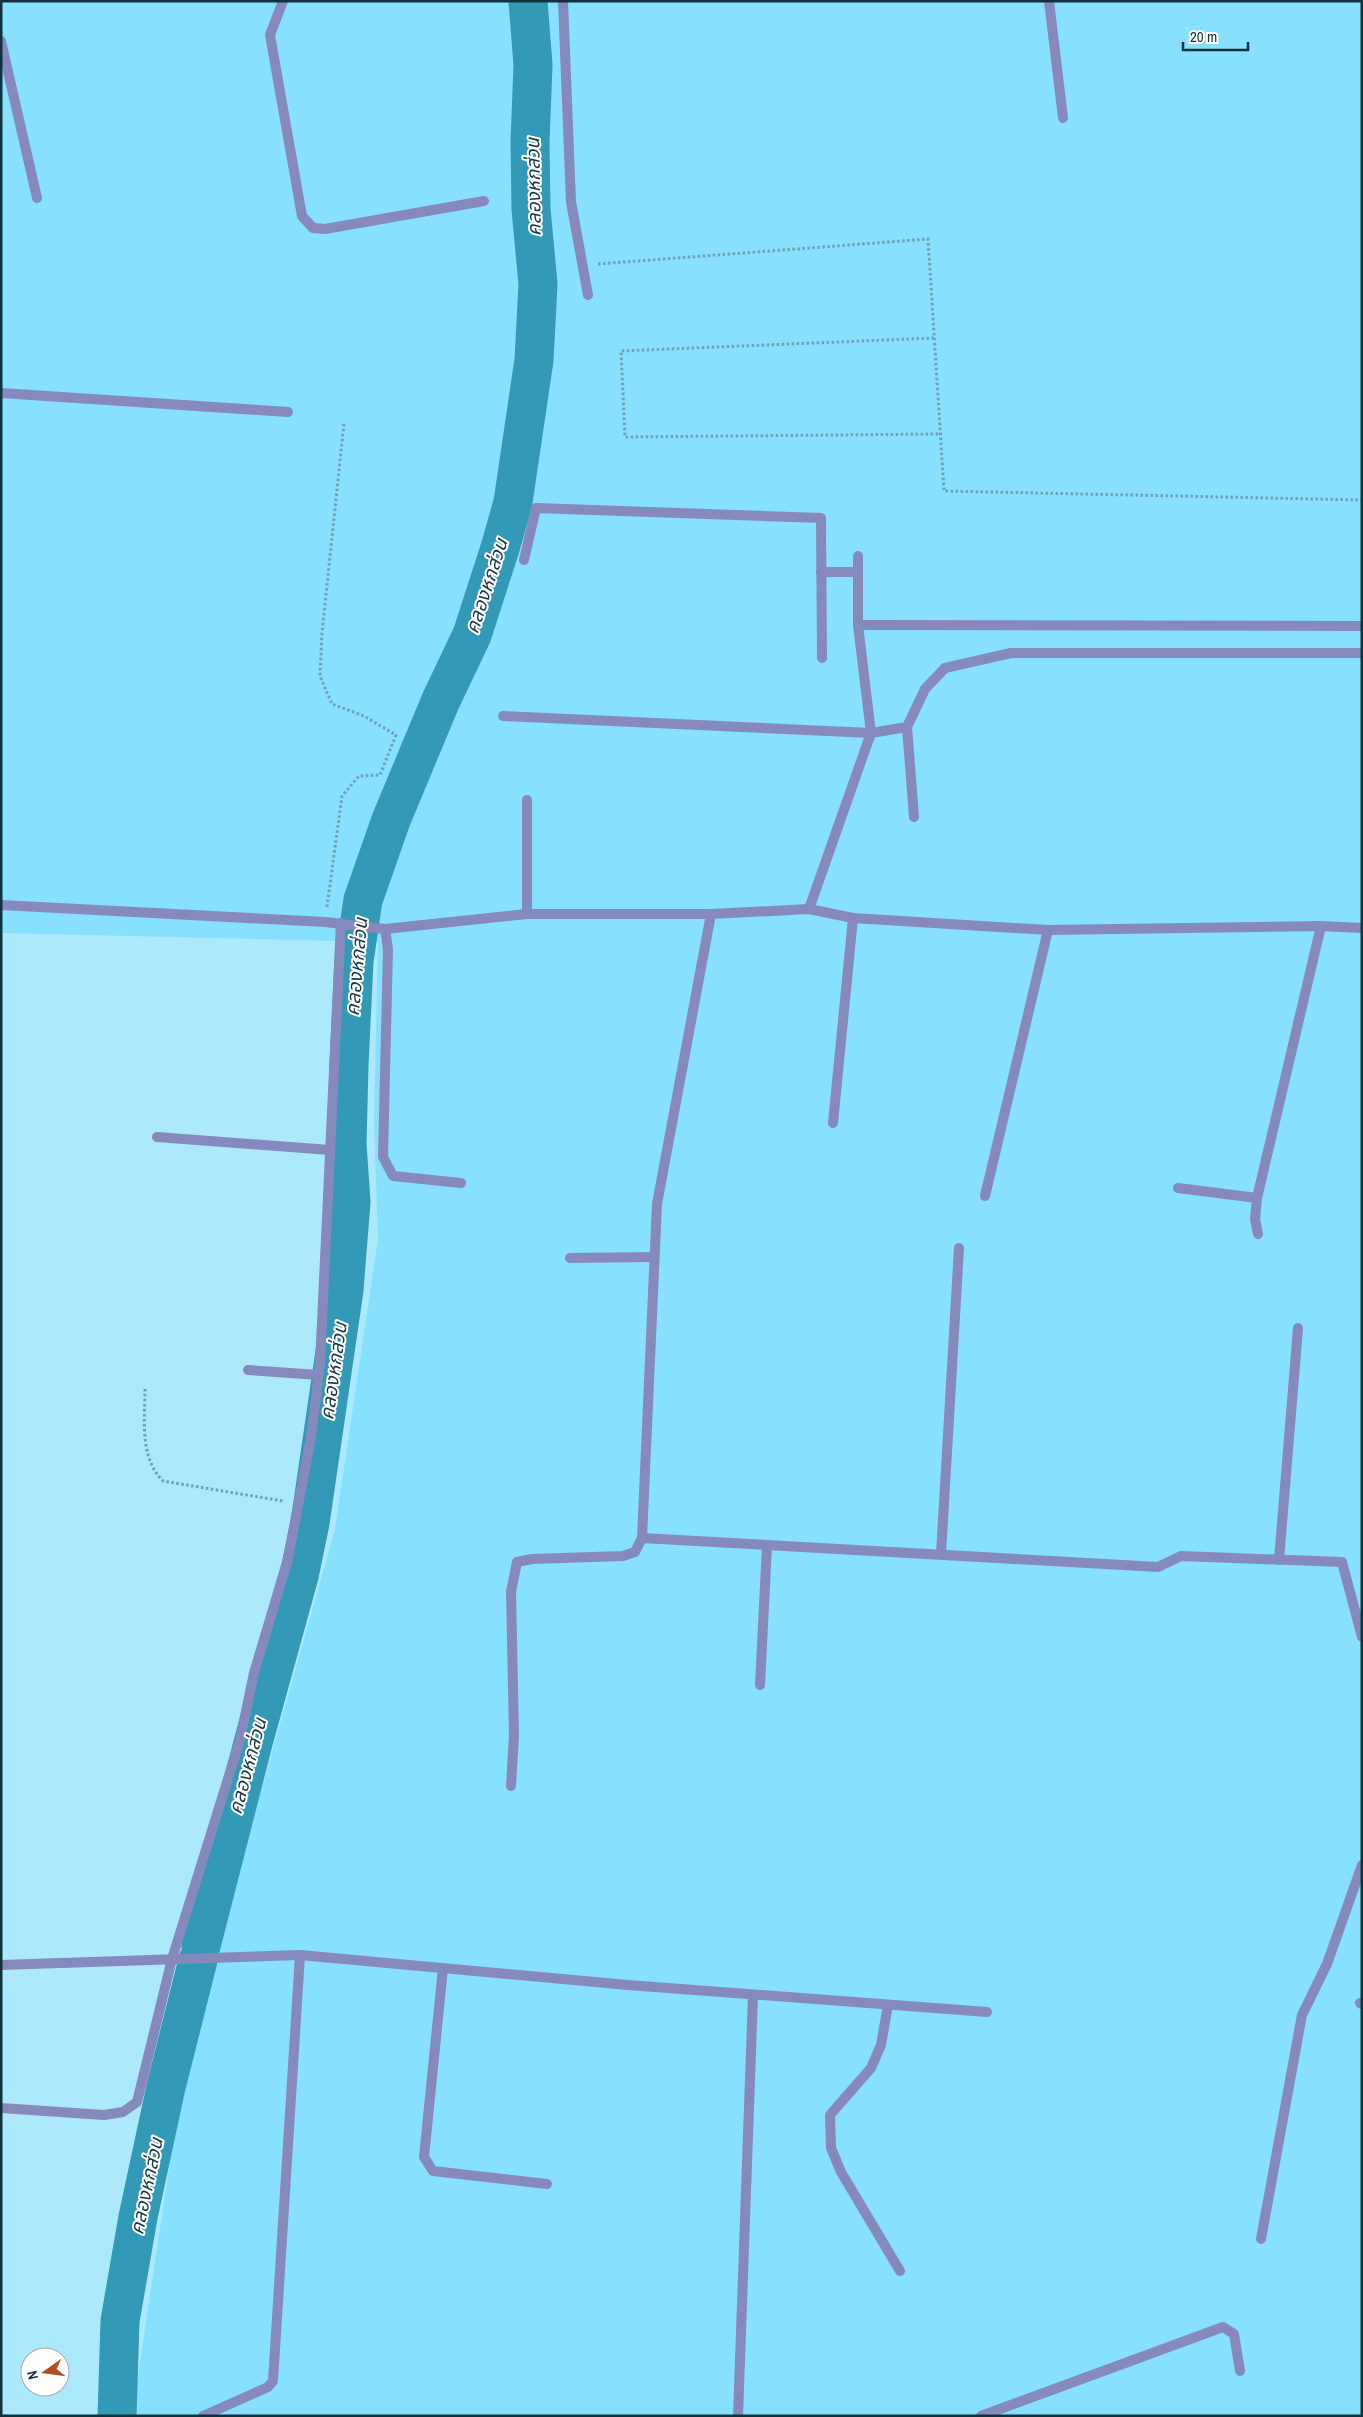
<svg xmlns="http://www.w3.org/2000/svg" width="1363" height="2417" viewBox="0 0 1363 2417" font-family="'Archivo Narrow','Noto Sans Thai',sans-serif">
<rect width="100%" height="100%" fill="#ace9fd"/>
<polygon fill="#87e0fd" points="1,1 1362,1 1362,2416 132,2416 181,2088 216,1951 335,1529 378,1239 374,1125 378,942 1,933"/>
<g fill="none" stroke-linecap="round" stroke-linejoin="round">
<g stroke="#3299b6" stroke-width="39">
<polyline points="201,1946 253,1743 299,1576 310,1523 344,1290 351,1202 347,1144 349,1065 354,961 363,900 391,820 441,700 472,635 501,545 513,502 534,360 538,284 531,209 530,142 533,65 528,1"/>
<polyline points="117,2416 120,2321 138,2217 166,2087 198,1960"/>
</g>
<g stroke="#6fa1b1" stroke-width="3" stroke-dasharray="2.5 2.5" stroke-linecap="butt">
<polyline points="598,264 928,239 944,491 1362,500"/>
<polyline points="934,338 621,351 625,437 940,434"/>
<polyline points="327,907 342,796 359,776 380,775 396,735 364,716 332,704 320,676 322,633 344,423"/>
<path d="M145,1389C145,1420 139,1457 163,1481L283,1501"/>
</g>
<g stroke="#8689bc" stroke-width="10">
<polyline points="283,1 270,35 302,216 313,228 325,229 484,201"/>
<polyline points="563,1 571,202 588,295"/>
<polyline points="1049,1 1063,118"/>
<polyline points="1,41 37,198"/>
<polyline points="1,393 288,412"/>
<polyline points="524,560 536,508 821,518 822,658"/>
<polyline points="821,572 858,572"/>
<polyline points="858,625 1362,626"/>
<polyline points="503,716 871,733 907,727 925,689 945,668 1011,653 1362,653"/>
<polyline points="907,727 914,817"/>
<polyline points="527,800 527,914"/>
<polyline points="809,909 871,733 858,625 858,556"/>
<polyline points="1321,926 1362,928"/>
<polyline points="385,929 388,949 383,1157 393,1176 461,1183"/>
<polyline points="833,1123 853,918"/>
<polyline points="157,1137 330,1150"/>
<polyline points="985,1196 1048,930"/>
<polyline points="570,1258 654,1257"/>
<polyline points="248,1370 319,1375"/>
<polyline points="642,1538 1158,1567 1181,1556 1342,1562 1362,1637"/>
<polyline points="941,1554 959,1248"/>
<polyline points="1279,1560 1298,1328"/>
<polyline points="760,1685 767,1545"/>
<polyline points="511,1786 514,1735 511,1592 517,1562 532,1559 623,1556 635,1552 642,1538 657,1204 711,914"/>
<polyline points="443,1968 424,2157 433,2171 547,2184"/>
<polyline points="1360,2003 1362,2004"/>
<polyline points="888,2005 881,2045 871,2068 830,2115 831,2148 841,2172 900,2271"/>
<polyline points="1,2108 104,2115 123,2112 137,2102 172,1959 240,1740 254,1673 288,1559 311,1437 320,1364 341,923"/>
<polyline points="1261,2239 1302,2015 1327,1964 1362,1865"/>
<polyline points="203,2416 268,2387 273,2381 300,1955"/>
<polyline points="981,2416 1223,2327 1234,2334 1240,2371"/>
</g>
<g stroke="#8689bc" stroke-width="10">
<polyline points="1,905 325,922 385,929 527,914 711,914 809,909 853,918 1048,930 1321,926 1257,1198 1255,1219 1258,1234"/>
<polyline points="1178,1188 1257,1198"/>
<polyline points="1,1965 300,1955 628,1985 987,2012"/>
<polyline points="738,2416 753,1995"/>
</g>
</g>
<g text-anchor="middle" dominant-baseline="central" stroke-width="4" stroke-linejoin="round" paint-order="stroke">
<g font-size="19" font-style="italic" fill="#1a3841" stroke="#fff">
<text transform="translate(533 187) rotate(-91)">คลองหกส่วน</text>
<text transform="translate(486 586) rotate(-72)">คลองหกส่วน</text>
<text transform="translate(356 967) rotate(-85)">คลองหกส่วน</text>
<text transform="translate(333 1371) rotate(-82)">คลองหกส่วน</text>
<text transform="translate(247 1766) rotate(-75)">คลองหกส่วน</text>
<text transform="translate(146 2186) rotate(-78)">คลองหกส่วน</text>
</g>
</g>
<rect width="1363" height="2417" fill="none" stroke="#11323c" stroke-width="5"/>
<g transform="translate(45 2372) rotate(256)"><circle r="24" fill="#ffffff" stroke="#a0adb1"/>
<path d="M0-4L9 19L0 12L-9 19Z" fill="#b24c21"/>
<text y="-8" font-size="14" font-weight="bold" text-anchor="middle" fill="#11323c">N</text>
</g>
<path d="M1183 42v8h65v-8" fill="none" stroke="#11323c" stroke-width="2.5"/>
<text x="1190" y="42" font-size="15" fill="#11323c" stroke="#ffffff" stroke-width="4" paint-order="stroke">20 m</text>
</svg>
